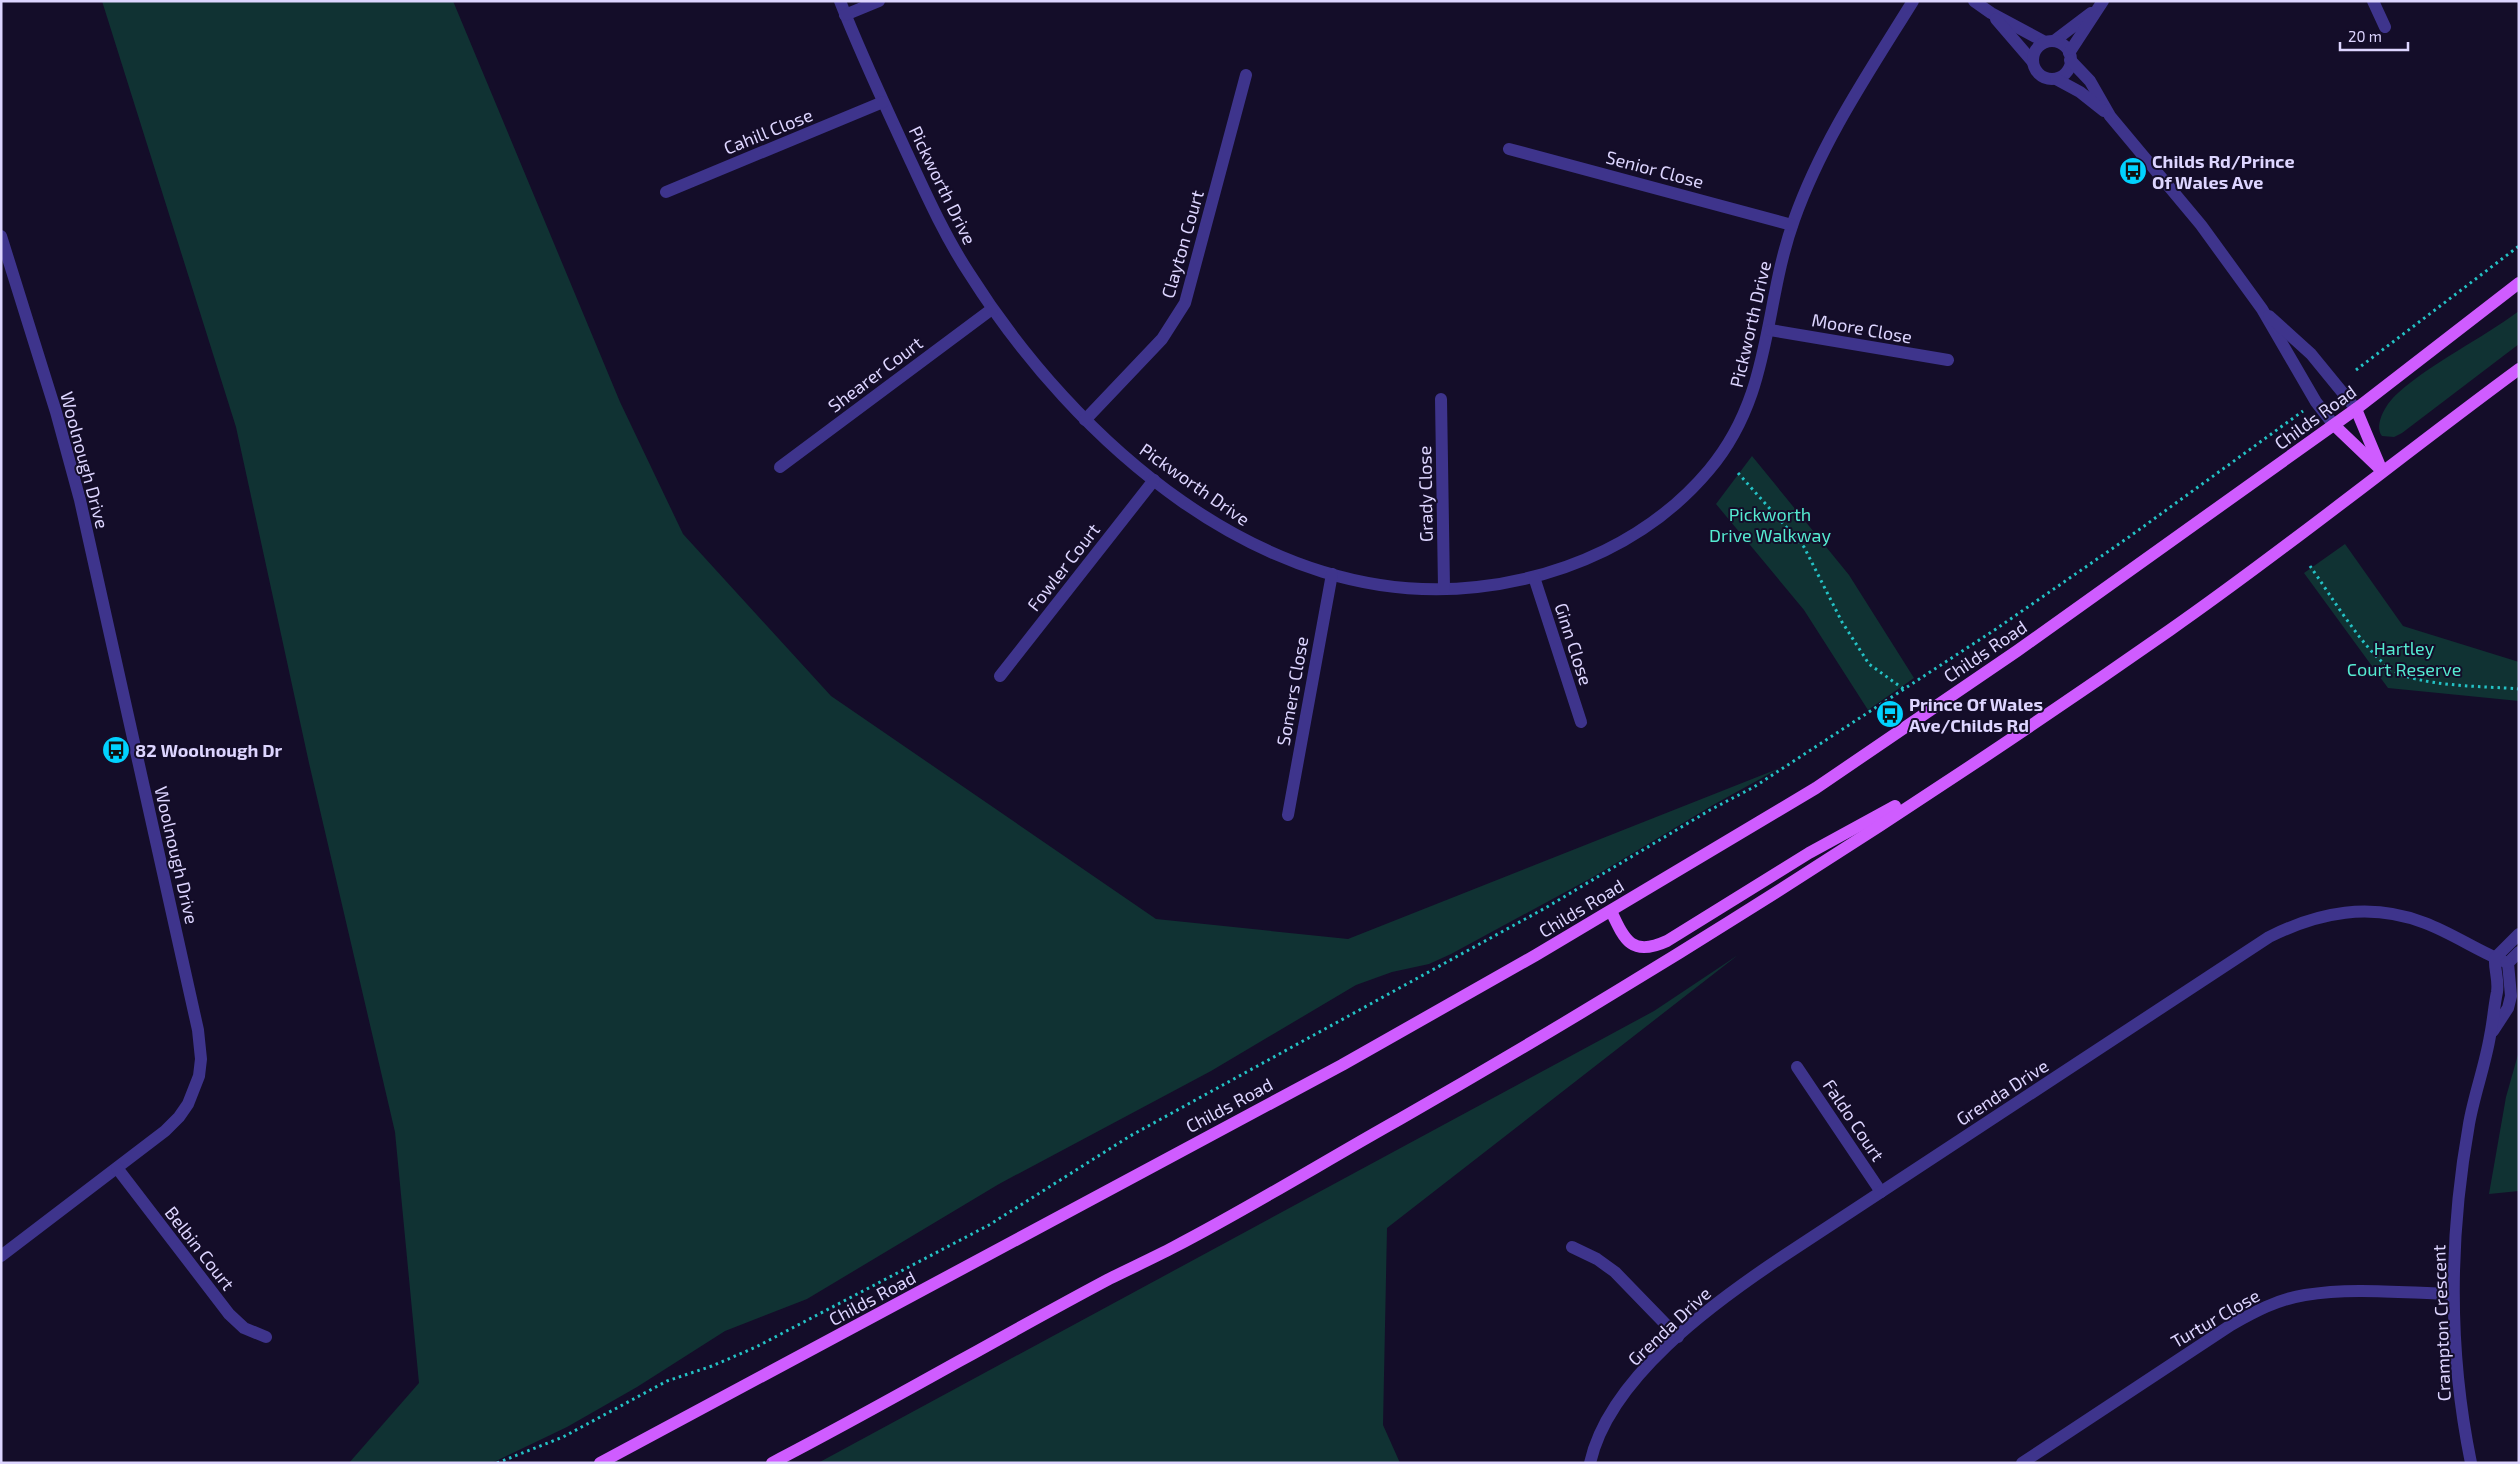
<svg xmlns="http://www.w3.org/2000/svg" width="2520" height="1464" viewBox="0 0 2520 1464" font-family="'Exo 2',sans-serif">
<rect width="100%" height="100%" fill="#140d29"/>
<g fill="#103233">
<polygon points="102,1 453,1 620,402 683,534 831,696 1156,919 1348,939 1780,768 1713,805 1593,877 1451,954 1429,964 1392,972 1356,985 1211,1071 999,1184 807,1299 725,1331 637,1387 567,1427 492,1463 349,1463 419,1383 395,1132 309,763 236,427"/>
<path d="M2519,311V344L2402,433L2394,437L2382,436C2373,424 2388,401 2398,393C2434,361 2480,340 2519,311Z"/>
<polygon points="1752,456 1849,575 1914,678 1868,710 1804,610 1716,504"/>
<polygon points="2345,544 2403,626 2519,662 2519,701 2388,688 2304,573"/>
<polygon points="1738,955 1387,1228 1383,1425 1400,1463 818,1463 1654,1011"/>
<polygon points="2519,1051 2519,1191 2489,1194 2506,1097"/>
</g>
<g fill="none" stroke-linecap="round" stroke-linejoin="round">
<g stroke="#24c2c5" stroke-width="3" stroke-dasharray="2.5 4" stroke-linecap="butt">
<polyline points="2356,370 2519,246"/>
<polyline points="1738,473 1804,547 1842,622 1869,664 1905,690"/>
<path d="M2310,566C2330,594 2364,651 2391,669C2417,687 2485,686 2519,689"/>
<polyline points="497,1463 563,1437 667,1381 712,1366 756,1347 989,1225 1130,1136 1547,907 1710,810 1754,787 1996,629 2129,537 2303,411"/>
</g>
<g stroke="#3e348c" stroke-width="12">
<path d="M840,1C860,52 883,101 906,151C925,192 944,235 969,273C1075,441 1264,611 1477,587C1566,577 1651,539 1709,470C1773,394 1763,306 1794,220C1822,141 1869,72 1913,1"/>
<polyline points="1974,1 1991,13 2045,42"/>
<polyline points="2373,1 2385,27"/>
<polyline points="845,15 879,1"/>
<polyline points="1996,19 2033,62"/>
<polyline points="2054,41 2091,13"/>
<circle cx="2052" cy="60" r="19"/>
<polyline points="2069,53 2103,1"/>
<polyline points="2070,60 2090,81 2110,116 2201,225 2262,309 2316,402 2334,425"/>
<polyline points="2056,79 2080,92 2104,111"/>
<polyline points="1509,149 1792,225"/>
<polyline points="666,192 883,102"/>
<polyline points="1,236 56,412 80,500 198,1030 201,1059 199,1076 188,1104 179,1117 165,1131 1,1256"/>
<polyline points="2269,316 2311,354 2356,409"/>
<polyline points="1770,330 1948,360"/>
<polyline points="1441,399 1444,588"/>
<polyline points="1085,420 1162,339 1185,303 1246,75"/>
<polyline points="780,467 992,309"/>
<polyline points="1534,577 1581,722"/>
<polyline points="1000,676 1154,480"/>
<polyline points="1288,815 1332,574"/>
<polyline points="2493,1031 2508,1008 2511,996 2508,963 2519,952"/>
<polyline points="1797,1067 1881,1192"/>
<polyline points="117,1168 229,1314 244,1328 266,1337"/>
<polyline points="1572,1247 1597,1259 1615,1272 1678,1337"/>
<path d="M1590,1463C1609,1378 1713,1303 1782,1257L2269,937C2319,912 2370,902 2425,923C2454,934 2479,952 2508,963"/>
<path d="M2022,1463L2231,1325C2254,1312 2278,1299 2305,1295C2353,1287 2405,1293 2453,1294"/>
<path d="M2471,1463C2448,1351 2449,1236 2469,1124C2474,1095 2485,1066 2490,1036C2493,1022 2494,1006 2497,992C2499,980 2494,969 2495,958L2519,934"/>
</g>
<g stroke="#cf5cff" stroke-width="12">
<polyline points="2356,409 2382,471"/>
<polyline points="2334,425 2379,468"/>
<path d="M1611,911C1625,941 1632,957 1667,941L1809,853L1895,806"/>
<polyline points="600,1463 1342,1065 1536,955 1816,788 2017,651 2356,409 2519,283"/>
<path d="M772,1463C886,1404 996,1339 1109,1279C1131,1268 1153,1258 1174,1247C1251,1207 1325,1161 1400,1119C1664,968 1921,804 2170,630C2289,547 2402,455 2519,369"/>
</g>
</g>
<defs>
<g id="bus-disc" transform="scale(1.4375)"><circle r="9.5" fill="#01d2ff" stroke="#140d29"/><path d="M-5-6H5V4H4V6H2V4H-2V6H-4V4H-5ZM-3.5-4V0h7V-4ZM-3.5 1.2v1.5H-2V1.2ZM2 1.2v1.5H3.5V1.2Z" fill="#111"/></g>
</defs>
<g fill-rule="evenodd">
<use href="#bus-disc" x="2133" y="171"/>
<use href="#bus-disc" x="1890" y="714"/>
<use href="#bus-disc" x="116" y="750"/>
</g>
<g text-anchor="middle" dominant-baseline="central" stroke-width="4" stroke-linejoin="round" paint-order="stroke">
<g font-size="18" fill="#ddd5ff" stroke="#140d29">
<text transform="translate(768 131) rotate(-22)">Cahill Close</text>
<text transform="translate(1655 169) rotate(15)">Senior Close</text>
<text transform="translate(943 185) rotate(64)">Pickworth Drive</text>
<text transform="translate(1182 244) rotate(-74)">Clayton Court</text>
<text transform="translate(1750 324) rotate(-77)">Pickworth Drive</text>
<text transform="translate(1862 328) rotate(10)">Moore Close</text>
<text transform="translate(875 374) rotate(-37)">Shearer Court</text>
<text transform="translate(2315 417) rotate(-36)">Childs Road</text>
<text transform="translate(85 460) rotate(75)">Woolnough Drive</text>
<text transform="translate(1195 484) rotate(35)">Pickworth Drive</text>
<text transform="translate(1425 494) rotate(-91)">Grady Close</text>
<text transform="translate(1063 567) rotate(-52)">Fowler Court</text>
<text transform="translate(1574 644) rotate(72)">Ginn Close</text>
<text transform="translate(1985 651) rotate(-34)">Childs Road</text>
<text transform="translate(1292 691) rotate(-80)">Somers Close</text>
<text transform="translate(177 855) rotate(77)">Woolnough Drive</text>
<text transform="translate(1581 908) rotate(-31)">Childs Road</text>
<text transform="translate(2002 1092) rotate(-33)">Grenda Drive</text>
<text transform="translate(1229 1105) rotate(-28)">Childs Road</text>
<text transform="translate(1854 1120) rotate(56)">Faldo Court</text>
<text transform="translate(200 1248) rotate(52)">Belbin Court</text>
<text transform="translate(872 1298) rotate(-28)">Childs Road</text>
<text transform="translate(2215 1318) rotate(-30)">Turtur Close</text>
<text transform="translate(2441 1323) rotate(-92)">Crampton Crescent</text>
<text transform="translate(1669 1326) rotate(-43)">Grenda Drive</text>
</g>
<g font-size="18" font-weight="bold" fill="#ddd5ff" stroke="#140d29" text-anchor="start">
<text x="2152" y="161">Childs Rd/Prince<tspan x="2152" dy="21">Of Wales Ave</tspan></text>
<text x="1909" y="704">Prince Of Wales<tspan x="1909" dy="21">Ave/Childs Rd</tspan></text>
<text x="135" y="750">82 Woolnough Dr</text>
</g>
<g font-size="18" fill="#55ebd1" stroke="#140d29">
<text x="1770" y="514">Pickworth<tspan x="1770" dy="21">Drive Walkway</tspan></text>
<text x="2404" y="648">Hartley<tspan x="2404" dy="21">Court Reserve</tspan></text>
</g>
</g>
<rect width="2520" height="1464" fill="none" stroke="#ddd5ff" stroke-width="5"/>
<path d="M2340 42v8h68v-8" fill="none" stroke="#ddd5ff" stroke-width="2.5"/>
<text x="2348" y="42" font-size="15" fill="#ddd5ff" stroke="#140d29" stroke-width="4" paint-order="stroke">20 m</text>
</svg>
